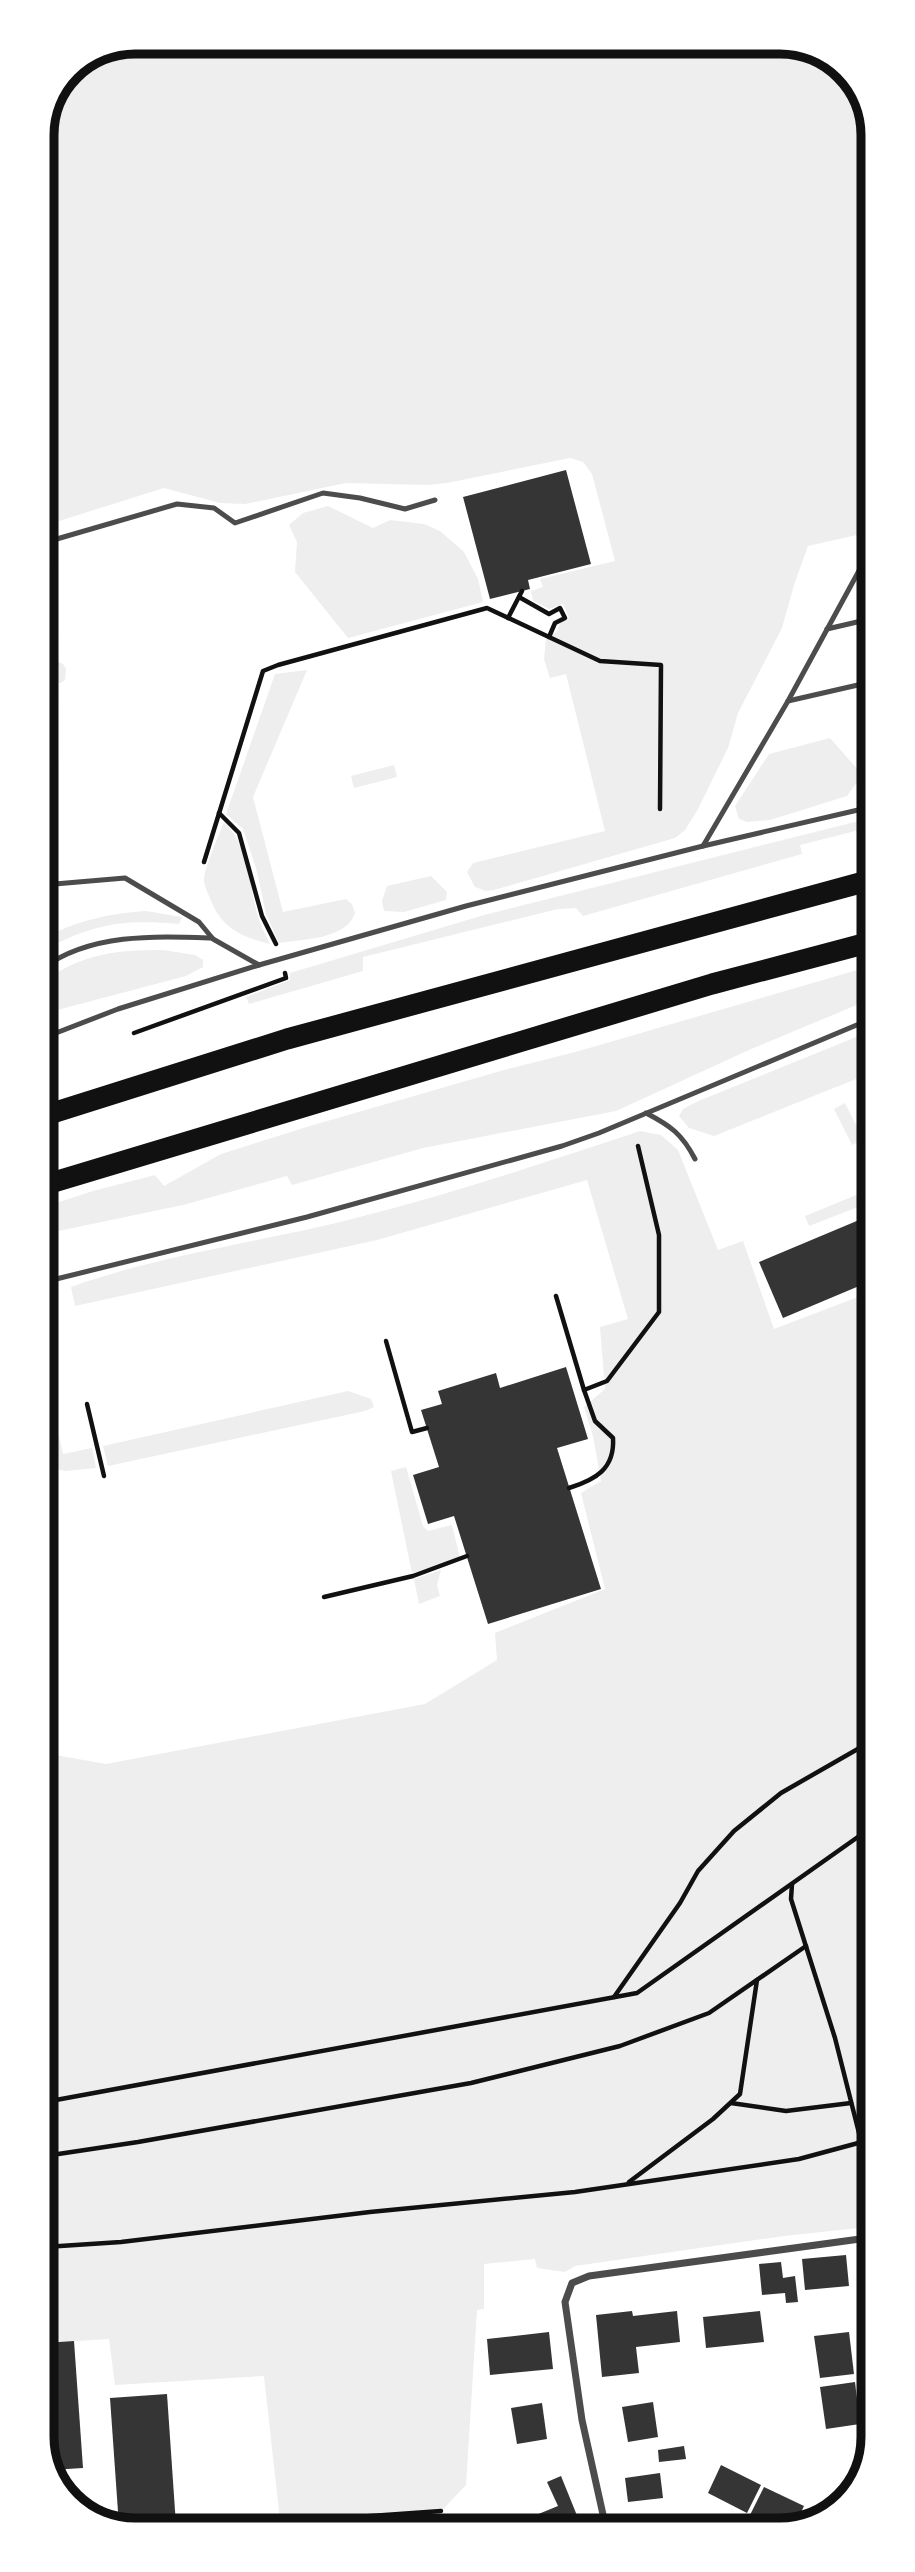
<svg xmlns="http://www.w3.org/2000/svg" width="915" height="2572" viewBox="0 0 915 2572" font-family="Overpass,sans-serif">
<rect width="100%" height="100%" fill="#fff"/>
<g fill="#eee">
<polygon points="135,42 787,42 837,61 870,110 870,532 808,546 794,585 782,628 738,713 728,748 697,811 685,830 675,838 494,890 486,891 475,887 467,872 473,863 605,831 566,674 550,678 544,659 546,639 557,631 560,623 569,618 563,604 549,609 533,601 531,591 543,587 540,579 615,561 592,474 583,462 570,458 447,483 428,485 346,483 245,504 220,503 164,488 43,526 42,129 69,69"/>
<polygon points="328,506 373,528 390,520 424,524 440,531 464,552 478,579 483,602 348,638 295,572 297,542 289,525 303,513"/>
<polygon points="43,655 63,664 66,669 65,680 61,683 43,680"/>
<path d="M307,670L253,797L283,912L346,899L352,904L355,913C346,940 302,939 279,943L266,914L256,868L243,829L226,814L275,674Z"/>
<polygon points="830,738 860,772 860,778 847,796 770,820 747,822 739,819 735,806 769,754"/>
<polygon points="394,765 397,777 354,788 351,776"/>
<polygon points="871,818 871,827 800,845 802,854 583,916 576,908 558,909 363,957 363,971 249,1004 246,997 290,980 290,973 484,915"/>
<path d="M224,822C248,845 249,883 257,913C260,924 265,934 270,944C239,936 221,928 209,896C207,891 204,885 204,880C204,869 219,835 224,822Z"/>
<polygon points="431,876 447,892 446,900 404,912 384,911 382,901 387,886"/>
<path d="M146,911L182,917L179,924C121,919 95,924 43,950V938C81,920 105,914 146,911Z"/>
<path d="M163,950L195,955L203,960V967L186,976L61,1009L43,1017V982C83,953 116,950 163,950Z"/>
<polygon points="871,966 871,999 749,1050 616,1111 423,1148 292,1185 287,1176 183,1205 44,1234 44,1207 93,1191 155,1175 164,1186 221,1154 310,1126 504,1070 579,1051"/>
<polygon points="871,1031 871,1073 714,1136 689,1128 679,1116 683,1109 696,1102"/>
<polygon points="845,1103 863,1139 852,1145 834,1109"/>
<path d="M640,1131L661,1135L678,1150L718,1250L743,1241L774,1329L871,1292L873,2232L859,2228L784,2236L575,2266L565,2272L537,2268L535,2259L484,2264V2309L477,2310L466,2485L425,2528L281,2529L264,2376L115,2385L109,2339L45,2343L44,1753L106,1764L425,1704L497,1660L495,1633L605,1589L581,1493L601,1481L593,1436L584,1407L605,1389L600,1327L628,1319L587,1180L377,1240L75,1306L71,1287C163,1254 262,1242 356,1218C452,1194 546,1162 640,1131Z"/>
<polygon points="871,1189 871,1202 809,1226 805,1216"/>
<polygon points="44,1371 63,1454 92,1448 96,1468 66,1471 44,1467"/>
<polygon points="348,1391 371,1399 374,1407 365,1411 108,1466 103,1446"/>
<polygon points="406,1467 423,1526 428,1531 452,1525 460,1558 412,1573 391,1471"/>
<polygon points="441,1570 437,1585 440,1596 419,1604 414,1579"/>
</g>
<g fill="#353535">
<polygon points="566,470 591,564 528,580 530,589 490,599 463,497"/>
<polygon points="871,1215 871,1281 783,1318 759,1262"/>
<polygon points="566,1367 588,1439 557,1448 601,1589 488,1624 454,1516 428,1524 413,1475 439,1467 421,1410 442,1404 438,1391 496,1373 500,1388"/>
<polygon points="846,2255 849,2286 805,2290 802,2259"/>
<polygon points="781,2262 783,2278 795,2276 798,2302 786,2303 785,2293 762,2295 759,2264"/>
<polygon points="632,2311 633,2316 677,2311 680,2342 636,2347 639,2373 602,2377 596,2315"/>
<polygon points="760,2311 764,2342 706,2348 703,2317"/>
<polygon points="549,2332 553,2369 490,2375 487,2339"/>
<polygon points="849,2332 854,2374 820,2378 814,2336"/>
<polygon points="74,2341 83,2468 51,2470 45,2462 45,2343"/>
<polygon points="855,2382 860,2424 826,2429 820,2387"/>
<polygon points="167,2394 176,2525 126,2529 119,2526 110,2398"/>
<polygon points="653,2402 658,2437 628,2442 622,2407"/>
<polygon points="542,2403 547,2439 517,2444 511,2408"/>
<polygon points="684,2446 686,2459 659,2462 658,2450"/>
<polygon points="870,2446 861,2472 858,2448"/>
<polygon points="721,2465 761,2485 747,2513 708,2493"/>
<polygon points="660,2473 663,2498 628,2502 625,2478"/>
<polygon points="561,2476 578,2518 556,2528 541,2528 536,2515 558,2506 547,2482"/>
<polygon points="764,2487 804,2506 794,2527 776,2527 750,2515"/>
</g>
<g fill="none" stroke-linecap="round" stroke-linejoin="round">
<g stroke="#111" stroke-width="4.5">
<polyline points="519,597 549,614 560,608 565,618 555,623 549,637"/>
<polyline points="508,618 522,591"/>
<polyline points="219,813 239,833 262,916 276,944"/>
<polyline points="204,862 263,671 278,665 487,608 600,661 661,665 660,809"/>
<polyline points="134,1033 286,978 285,973"/>
<polyline points="556,1296 584,1390 607,1381 659,1312 659,1235 638,1146"/>
<polyline points="386,1341 412,1432 427,1428"/>
<polyline points="87,1404 104,1476"/>
<path d="M569,1488C595,1480 615,1469 613,1438L595,1421L584,1390"/>
<polyline points="324,1597 413,1576 467,1556"/>
<polyline points="792,1884 791,1899 835,2038 861,2141"/>
<polyline points="614,1997 680,1903 698,1871 734,1831 781,1793 863,1746 872,1732"/>
<polyline points="45,2102 637,1993 872,1827"/>
<polyline points="731,2103 786,2111 851,2103"/>
<polyline points="45,2156 138,2142 471,2083 620,2046 709,2013 806,1946"/>
<polyline points="629,2182 713,2119 740,2094 757,1980"/>
<polyline points="45,2247 121,2242 370,2212 575,2192 799,2159 873,2139"/>
<polyline points="258,2524 441,2511"/>
</g>
<g stroke="#4c4c4c" stroke-width="5">
<polyline points="43,543 177,504 214,508 235,523 323,493 360,498 405,509 435,500"/>
<polyline points="827,629 870,619"/>
<polyline points="788,701 871,682"/>
<polyline points="703,846 788,701 867,556 870,554"/>
<polyline points="43,885 125,878 199,922 213,939 259,965"/>
<path d="M43,968C91,933 156,936 212,938"/>
<polyline points="43,1038 118,1009 259,965 466,906 703,846 871,807"/>
<path d="M646,1113C671,1126 682,1134 695,1159"/>
<polyline points="44,1282 307,1217 562,1146 599,1133 871,1019"/>
<polyline points="204,2529 243,2525"/>
</g>
<polyline stroke="#4c4c4c" stroke-width="7" points="606,2528 582,2420 565,2302 572,2283 589,2276 860,2239 873,2244"/>
<g stroke="#111" stroke-width="21">
<polyline points="43,1116 287,1039 871,880"/>
<polyline points="44,1185 712,984 871,942"/>
</g>
</g>
<path d="M0 0H915V2572H0ZM135 54H780A81 81 0 0 1 861 135V2437A81 81 0 0 1 780 2518H135A81 81 0 0 1 54 2437V135A81 81 0 0 1 135 54Z" fill="#fff" fill-rule="evenodd"/>
<path fill="none" stroke="#111" stroke-width="9" d="M135 54H780A81 81 0 0 1 861 135V2437A81 81 0 0 1 780 2518H135A81 81 0 0 1 54 2437V135A81 81 0 0 1 135 54Z"/>
</svg>
